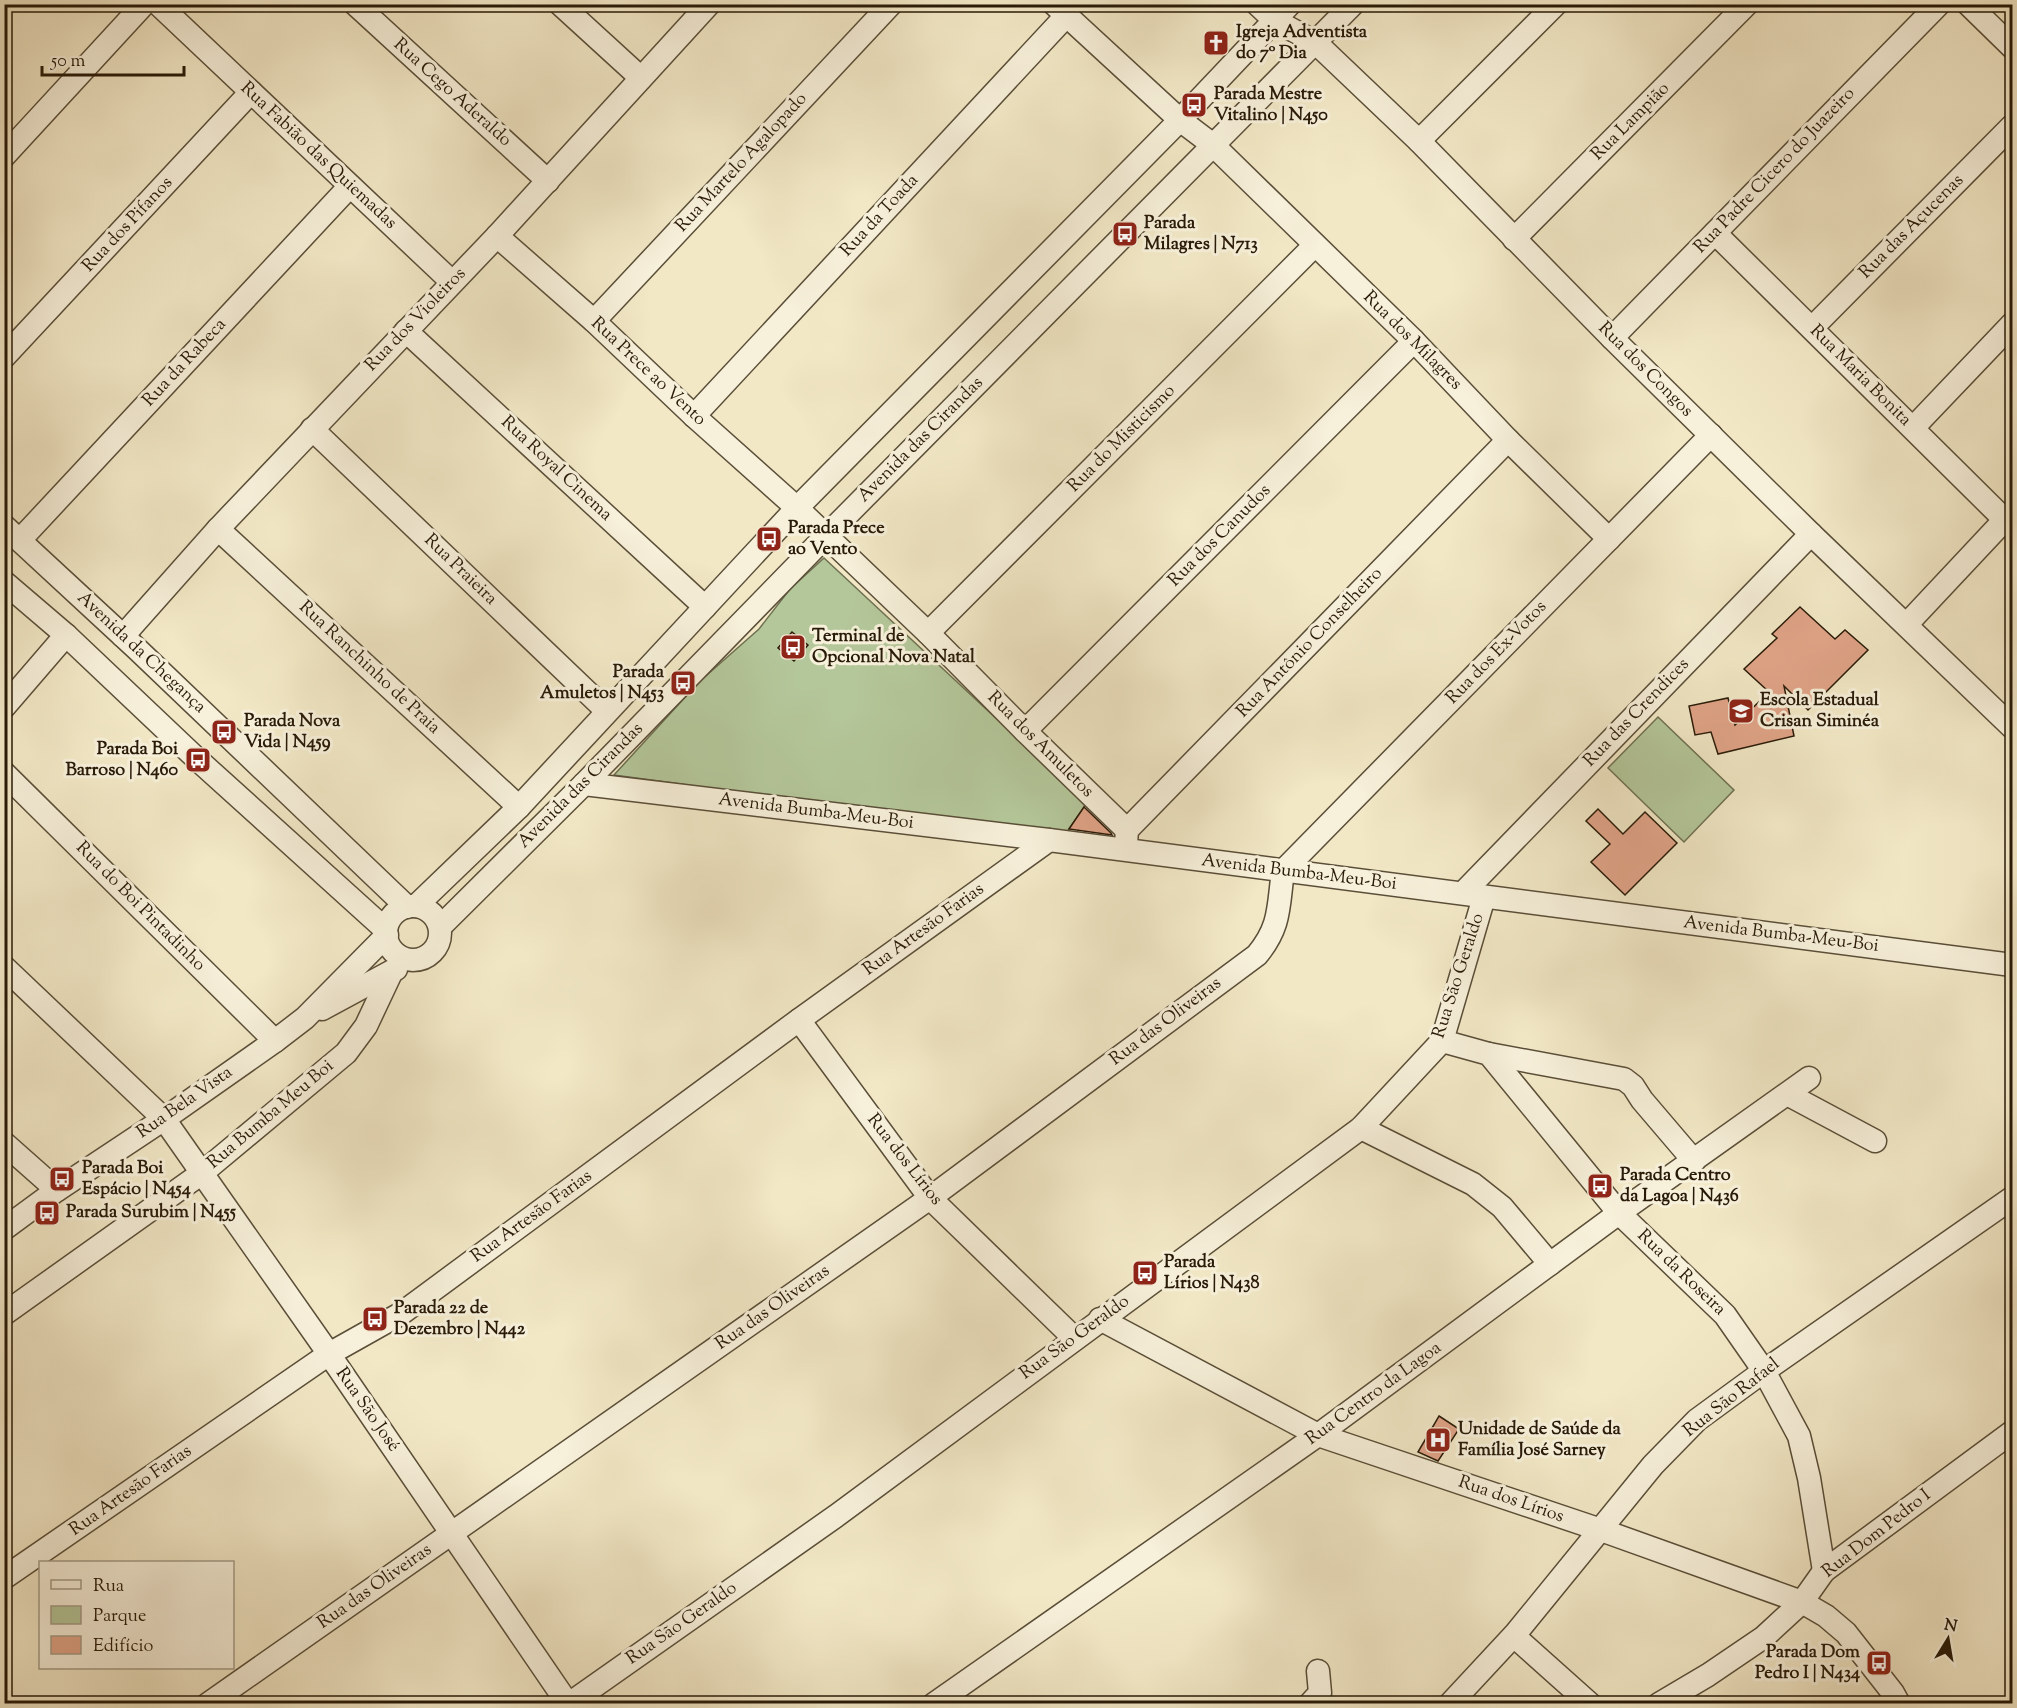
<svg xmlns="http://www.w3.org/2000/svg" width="2017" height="1708" viewBox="0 0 2017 1708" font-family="'Sorts Mill Goudy',serif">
<rect width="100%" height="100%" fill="#f2e8c6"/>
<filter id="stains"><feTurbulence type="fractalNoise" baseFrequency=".00333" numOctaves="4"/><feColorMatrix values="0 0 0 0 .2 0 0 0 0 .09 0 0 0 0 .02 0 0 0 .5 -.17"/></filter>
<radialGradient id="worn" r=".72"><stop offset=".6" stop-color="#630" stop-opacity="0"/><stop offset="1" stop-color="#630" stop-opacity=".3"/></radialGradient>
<g fill="#b4c79a" stroke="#6e7051" stroke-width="1.5">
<polygon points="824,558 1087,803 1064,836 614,775 699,682 759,629 790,589"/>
<polygon points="1658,717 1734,790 1684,842 1608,768"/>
</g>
<g fill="#e1a488" stroke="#281a08" stroke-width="1.5">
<polygon points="1800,607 1835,639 1845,630 1868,650 1808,710 1784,686 1794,736 1718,754 1711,732 1695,735 1689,706 1728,698 1735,725 1769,692 1744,669 1777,638 1772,634"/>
<polygon points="792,632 808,645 794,661 778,648"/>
<polygon points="1084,807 1111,833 1112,835 1069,829"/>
<polygon points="1598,809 1623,834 1645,812 1677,843 1625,895 1591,862 1610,844 1586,821"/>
<polygon points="1439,1416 1459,1429 1438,1461 1418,1452"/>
</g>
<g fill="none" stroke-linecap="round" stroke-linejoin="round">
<g stroke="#5a4e38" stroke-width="25">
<g id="minor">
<polyline points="158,4 452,282"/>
<polyline points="355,4 548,181"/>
<polyline points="560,4 641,78"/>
<polyline points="1054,4 1180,120 1213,145 1414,341 1508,440 1609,539"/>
<polyline points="1257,4 1274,20 1315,42 1419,141 1612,338 1811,534 2012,727"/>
<polyline points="1968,4 2012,47"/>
<polyline points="1419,141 1556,4"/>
<polyline points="4,156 144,4"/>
<polyline points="1715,233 2005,520"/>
<polyline points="497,236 594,321 694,416 797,508 928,633 1025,731 1127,830"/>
<polyline points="1514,239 1747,4"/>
<polyline points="594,321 891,4"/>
<polyline points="1812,328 2012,126"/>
<polyline points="406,331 705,607"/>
<polyline points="1612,338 1939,4"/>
<polyline points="4,357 251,92"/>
<polyline points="694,416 1066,16"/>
<polyline points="1913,428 2012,324"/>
<polyline points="312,429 607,711"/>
<polyline points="4,526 137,649 407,907"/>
<polyline points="218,529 519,807"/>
<polyline points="20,540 350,186"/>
<polyline points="4,582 66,635 198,760 386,930"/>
<polyline points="1907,624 2012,512"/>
<polyline points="928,633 1315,245"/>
<polyline points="123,636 218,529 497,236 709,4"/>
<polyline points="4,707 66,635"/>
<polyline points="1025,731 1414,341"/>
<polyline points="4,773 275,1041"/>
<polyline points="584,784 1049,840 2012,965"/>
<polyline points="1126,844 1127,830 1508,440"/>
<polyline points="1463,893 1811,534"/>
<circle cx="413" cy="933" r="27"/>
<polyline points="416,906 519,807 797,508 1180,120 1290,4"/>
<polyline points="440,927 584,784 826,536 1353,4"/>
<polyline points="4,967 164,1119 329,1354 568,1704"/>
<polyline points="322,1009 396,969"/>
<polyline points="799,1020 930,1198 1074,1338"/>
<polyline points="1442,1041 1489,1054 1619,1213 1725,1315 1764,1371 1799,1436 1809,1478 1824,1571"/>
<polyline points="1489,1054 1624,1079 1633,1086 1642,1100 1694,1161"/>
<polyline points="1789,1095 1875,1141"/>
<polyline points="1361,1128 1473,1184 1502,1207 1550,1264"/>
<polyline points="4,1143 57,1190"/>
<polyline points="4,1229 57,1190 164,1119 275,1041 305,1018 387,935"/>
<polyline points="4,1314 202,1173 346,1053 366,1026 391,973"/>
<polyline points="1100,1319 1318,1435 1601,1530 1802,1602 1826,1616 1846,1633 1893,1693 1899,1704"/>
<polyline points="4,1578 329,1354 402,1313 799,1020 1049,840"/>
<polyline points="1514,1636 1590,1704"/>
<path d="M208,1704L930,1198L1257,955C1281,926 1278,907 1283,871L1711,435"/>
<polyline points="569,1704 836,1516 1361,1128 1442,1041 1484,897"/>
<polyline points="934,1704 1318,1435 1619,1213 1809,1078"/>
<polyline points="1310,1704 1320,1693 1318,1671"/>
<polyline points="1450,1704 1516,1633 1653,1465 1697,1420 1764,1371 2012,1198"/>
<polyline points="1659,1704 1708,1675 1764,1637 1802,1602 1824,1571 2012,1432"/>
</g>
</g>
<use href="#minor" stroke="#f7f0da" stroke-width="22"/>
</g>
<defs>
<g id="church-square" transform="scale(1.35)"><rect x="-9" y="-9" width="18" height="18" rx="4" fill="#8f2418" stroke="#f7f0da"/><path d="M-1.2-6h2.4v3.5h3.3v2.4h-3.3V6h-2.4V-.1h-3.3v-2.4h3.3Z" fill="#fff"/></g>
<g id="bus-square" transform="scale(1.35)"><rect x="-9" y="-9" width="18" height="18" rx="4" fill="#8f2418" stroke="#f7f0da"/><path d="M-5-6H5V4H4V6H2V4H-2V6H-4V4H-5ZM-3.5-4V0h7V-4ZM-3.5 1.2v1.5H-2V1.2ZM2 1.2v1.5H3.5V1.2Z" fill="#fff"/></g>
<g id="school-square" transform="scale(1.35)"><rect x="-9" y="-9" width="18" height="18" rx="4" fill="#8f2418" stroke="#f7f0da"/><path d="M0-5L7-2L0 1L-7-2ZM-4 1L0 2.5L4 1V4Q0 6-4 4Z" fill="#fff"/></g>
<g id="hospital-square" transform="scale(1.35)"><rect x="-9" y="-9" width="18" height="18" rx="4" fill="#8f2418" stroke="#f7f0da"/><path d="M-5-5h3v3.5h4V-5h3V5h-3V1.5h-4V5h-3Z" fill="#fff"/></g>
</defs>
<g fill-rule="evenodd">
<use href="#church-square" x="1216" y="43"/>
<use href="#bus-square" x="1194" y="105"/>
<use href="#bus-square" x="1125" y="234"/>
<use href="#bus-square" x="769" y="539"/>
<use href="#bus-square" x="793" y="647"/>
<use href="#bus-square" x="683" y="683"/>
<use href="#school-square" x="1741" y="711"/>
<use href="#bus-square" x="224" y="732"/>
<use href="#bus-square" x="198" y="760"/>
<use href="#bus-square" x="62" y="1179"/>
<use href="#bus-square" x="1600" y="1186"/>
<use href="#bus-square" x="47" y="1213"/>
<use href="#bus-square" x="1145" y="1273"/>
<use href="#bus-square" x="375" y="1319"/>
<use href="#hospital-square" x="1438" y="1440"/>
<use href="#bus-square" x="1879" y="1663"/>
</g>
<g text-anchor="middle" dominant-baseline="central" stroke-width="6" stroke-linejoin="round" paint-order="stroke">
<g font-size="18" font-weight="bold" fill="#281a08" stroke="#f7f0da" text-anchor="start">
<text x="1236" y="33">Igreja Adventista<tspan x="1236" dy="21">do 7º Dia</tspan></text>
<text x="1214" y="95">Parada Mestre<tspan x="1214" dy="21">Vitalino | N450</tspan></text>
<text x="1144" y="224">Parada<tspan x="1144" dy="21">Milagres | N713</tspan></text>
<text x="788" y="529">Parada Prece<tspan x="788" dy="21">ao Vento</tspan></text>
<text x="812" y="637">Terminal de<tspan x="812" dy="21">Opcional Nova Natal</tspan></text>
<text x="664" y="673" text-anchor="end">Parada<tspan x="664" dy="21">Amuletos | N453</tspan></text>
<text x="1760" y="701">Escola Estadual<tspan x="1760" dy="21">Crisan Siminéa</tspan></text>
<text x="244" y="722">Parada Nova<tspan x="244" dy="21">Vida | N459</tspan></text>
<text x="178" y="750" text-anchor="end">Parada Boi<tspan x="178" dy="21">Barroso | N460</tspan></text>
<text x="82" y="1169">Parada Boi<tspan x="82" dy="21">Espácio | N454</tspan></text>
<text x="1620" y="1176">Parada Centro<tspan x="1620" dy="21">da Lagoa | N436</tspan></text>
<text x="66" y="1213">Parada Surubim | N455</text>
<text x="1164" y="1263">Parada<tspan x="1164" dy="21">Lírios | N438</tspan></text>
<text x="394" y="1309">Parada 22 de<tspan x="394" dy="21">Dezembro | N442</tspan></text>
<text x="1458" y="1430">Unidade de Saúde da<tspan x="1458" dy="21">Família José Sarney</tspan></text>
<text x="1860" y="1653" text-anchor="end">Parada Dom<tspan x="1860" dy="21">Pedro I | N434</tspan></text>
</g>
<g font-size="18" fill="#281a08" stroke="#f7f0da">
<text transform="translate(452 93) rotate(42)">Rua Cego Aderaldo</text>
<text transform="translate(1631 122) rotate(-45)">Rua Lampião</text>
<text transform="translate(318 156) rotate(43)">Rua Fabião das Quiemadas</text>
<text transform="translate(742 163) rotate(-47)">Rua Martelo Agalopado</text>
<text transform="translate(1775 171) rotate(-46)">Rua Padre Cicero do Juazeiro</text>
<text transform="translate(880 216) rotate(-47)">Rua da Toada</text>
<text transform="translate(128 225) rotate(-47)">Rua dos Pifanos</text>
<text transform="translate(1912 227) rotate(-45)">Rua das Açucenas</text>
<text transform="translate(416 320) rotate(-46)">Rua dos Violeiros</text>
<text transform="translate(1412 341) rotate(45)">Rua dos Milagres</text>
<text transform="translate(185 363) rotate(-47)">Rua da Rabeca</text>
<text transform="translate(1645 370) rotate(45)">Rua dos Congos</text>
<text transform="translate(648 372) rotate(43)">Rua Prece ao Vento</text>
<text transform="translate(1860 376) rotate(45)">Rua Maria Bonita</text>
<text transform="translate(1122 439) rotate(-45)">Rua do Misticismo</text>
<text transform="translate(921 440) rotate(-45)">Avenida das Cirandas</text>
<text transform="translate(556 469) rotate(43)">Rua Royal Cinema</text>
<text transform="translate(1220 536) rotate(-45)">Rua dos Canudos</text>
<text transform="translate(460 570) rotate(44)">Rua Praieira</text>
<text transform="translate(1310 643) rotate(-46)">Rua Antônio Conselheiro</text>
<text transform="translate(141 653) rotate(43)">Avenida da Chegança</text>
<text transform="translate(1497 653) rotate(-46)">Rua dos Ex-Votos</text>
<text transform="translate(369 668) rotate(43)">Rua Ranchinho de Praia</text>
<text transform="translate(1637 713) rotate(-46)">Rua das Crendices</text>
<text transform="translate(1040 745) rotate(45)">Rua dos Amuletos</text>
<text transform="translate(581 786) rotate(-45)">Avenida das Cirandas</text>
<text transform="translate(816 812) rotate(7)">Avenida Bumba-Meu-Boi</text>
<text transform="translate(1299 873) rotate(7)">Avenida Bumba-Meu-Boi</text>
<text transform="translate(140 907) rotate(45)">Rua do Boi Pintadinho</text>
<text transform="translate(924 930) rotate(-36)">Rua Artesão Farias</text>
<text transform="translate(1781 935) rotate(7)">Avenida Bumba-Meu-Boi</text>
<text transform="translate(1459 976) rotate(-72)">Rua São Geraldo</text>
<text transform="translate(1166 1022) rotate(-37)">Rua das Oliveiras</text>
<text transform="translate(185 1103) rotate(-35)">Rua Bela Vista</text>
<text transform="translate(271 1115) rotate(-40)">Rua Bumba Meu Boi</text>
<text transform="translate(904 1160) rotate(52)">Rua dos Lírios</text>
<text transform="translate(532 1217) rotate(-36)">Rua Artesão Farias</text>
<text transform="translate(1681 1273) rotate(44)">Rua da Roseira</text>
<text transform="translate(773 1308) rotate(-35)">Rua das Oliveiras</text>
<text transform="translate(1075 1338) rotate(-36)">Rua São Geraldo</text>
<text transform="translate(1374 1394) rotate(-36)">Rua Centro da Lagoa</text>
<text transform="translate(1732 1398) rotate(-38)">Rua São Rafael</text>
<text transform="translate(367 1410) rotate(55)">Rua São José</text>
<text transform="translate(131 1491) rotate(-35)">Rua Artesão Farias</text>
<text transform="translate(1511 1500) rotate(19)">Rua dos Lírios</text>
<text transform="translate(1877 1534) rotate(-38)">Rua Dom Pedro I</text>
<text transform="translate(375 1587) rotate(-35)">Rua das Oliveiras</text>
<text transform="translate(682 1624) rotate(-35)">Rua São Geraldo</text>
</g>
</g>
<rect width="2017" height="1708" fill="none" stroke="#f2e8c6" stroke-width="24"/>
<rect x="6" y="6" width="2005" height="1696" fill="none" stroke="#281a08" stroke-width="3"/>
<rect x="12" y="12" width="1993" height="1684" fill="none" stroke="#281a08" stroke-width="1.5"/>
<rect x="39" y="1561" width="195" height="108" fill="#f7f0da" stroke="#a49a86" stroke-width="1.5"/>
<rect x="51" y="1580" width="30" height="9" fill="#f7f0da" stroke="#a49a86" stroke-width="1.5"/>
<text x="93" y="1591" font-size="18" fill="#281a08">Rua</text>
<rect x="51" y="1606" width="30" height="18" fill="#b4c79a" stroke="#a49a86" stroke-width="1.5"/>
<text x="93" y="1621" font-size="18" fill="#281a08">Parque</text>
<rect x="51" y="1636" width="30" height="18" fill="#e1a488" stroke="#a49a86" stroke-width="1.5"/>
<text x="93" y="1651" font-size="18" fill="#281a08">Edifício</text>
<g transform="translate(1948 1639) rotate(11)" stroke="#f7f0da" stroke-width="4.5" paint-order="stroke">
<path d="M0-4.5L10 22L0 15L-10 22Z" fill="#281a08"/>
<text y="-9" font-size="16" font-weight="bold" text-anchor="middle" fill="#281a08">N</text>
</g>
<path d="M42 66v9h142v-9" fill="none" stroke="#281a08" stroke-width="3"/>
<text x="51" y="66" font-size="18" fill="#281a08" stroke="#f7f0da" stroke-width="4.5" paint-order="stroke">50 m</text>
<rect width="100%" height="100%" filter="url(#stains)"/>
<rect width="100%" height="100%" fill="url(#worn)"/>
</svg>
